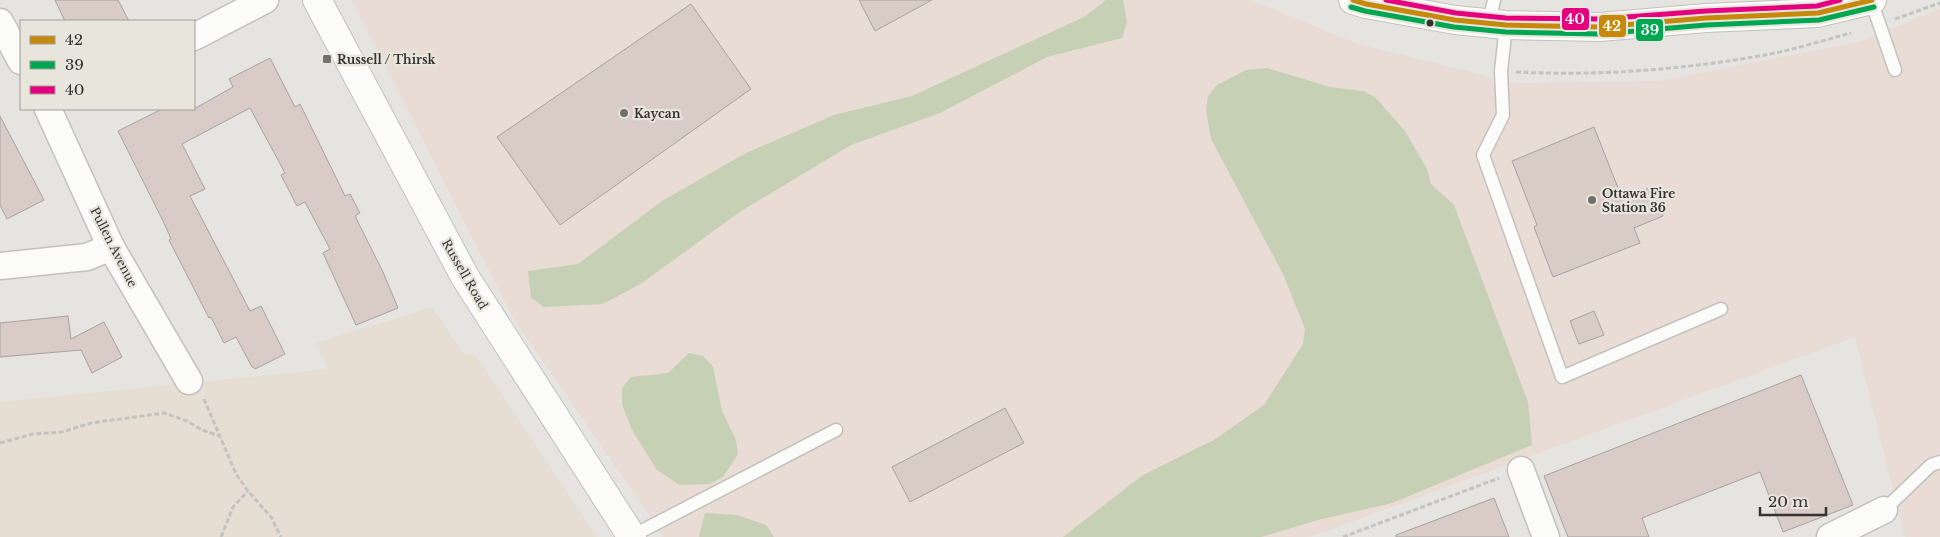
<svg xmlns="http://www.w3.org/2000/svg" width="1940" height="537" viewBox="0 0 1940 537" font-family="'Libre Baskerville',serif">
<rect width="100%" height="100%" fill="#e5e4e0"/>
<polygon fill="#e9dcd4" points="352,0 1250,0 1358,44 1515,83 1660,81 1858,42 1940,9 1940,537 1905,537 1855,337 1310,537 664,537 513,318"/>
<polygon fill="#e6ded2" points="432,307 464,355 475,354 597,537 0,537 0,402 328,369 316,343"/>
<g fill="#c5d0b4">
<polygon points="1106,0 1123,0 1127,22 1122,38 1047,57 940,113 851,145 741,211 642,283 603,304 544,307 531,298 528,271 578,264 662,201 744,154 834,115 912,96 1084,17"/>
<polygon points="1267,68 1330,87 1363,91 1375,97 1405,131 1427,169 1431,184 1454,205 1528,402 1532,445 1392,503 1318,520 1261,537 1063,537 1143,475 1214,440 1264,405 1303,344 1305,329 1284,276 1211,139 1206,111 1208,96 1217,85 1246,70"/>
<polygon points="689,353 703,356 713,367 722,411 736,440 738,454 723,477 710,484 680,485 657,470 632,430 622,404 622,388 631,377 668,373"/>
<polygon points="705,513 737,515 766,525 774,537 699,537"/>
</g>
<g fill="#d9cbc6" stroke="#a5a3a1">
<polygon points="55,0 118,0 129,21 65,21"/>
<polygon points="859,0 932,0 875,31"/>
<polygon points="691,4 751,89 560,225 497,137"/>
<polygon points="270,58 295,107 300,104 345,196 350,194 360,213 356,215 356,218 383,272 398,308 356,325 323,253 330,249 305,202 297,206 281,175 285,173 250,108 182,144 205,189 190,196 250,311 261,306 285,354 255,369 253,367 252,367 236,337 224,343 211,317 209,318 169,240 171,239 165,225 118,131 162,109 194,109 233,87 229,79"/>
<polygon points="0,116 44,200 7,219 0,205"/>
<polygon points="1594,127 1622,198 1652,187 1663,216 1634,228 1640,243 1553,277 1534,227 1537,225 1512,161"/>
<polygon points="1594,311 1604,335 1579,344 1570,321"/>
<polygon points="68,316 71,339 104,322 122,357 92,373 81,350 0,357 0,323"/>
<polygon points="1801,375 1853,505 1783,532 1760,472 1642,518 1649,537 1568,537 1544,476"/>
<polygon points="1005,408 1024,443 910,502 892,467"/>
<polygon points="1494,498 1509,537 1396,537 1396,535"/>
</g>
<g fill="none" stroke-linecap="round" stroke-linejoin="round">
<g stroke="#c2c1be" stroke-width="15">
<g id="service">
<polyline points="1871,0 1895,70"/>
<polyline points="1489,23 1494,0"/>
<polyline points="1506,25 1501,71 1503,115 1483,155 1562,377 1721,309"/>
<polyline points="1884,510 1931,465 1940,462"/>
<polyline points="632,536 836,430"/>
</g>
</g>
<g stroke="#c2c1be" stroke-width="29">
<g id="minor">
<polyline points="0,22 21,61"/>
<polyline points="194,37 265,0"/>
<polyline points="48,109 111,247 189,381"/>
<polyline points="0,266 87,257 111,247"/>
<polyline points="1521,470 1546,537"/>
<polyline points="1830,537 1884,510"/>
</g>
</g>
<g stroke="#c2c1be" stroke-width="30">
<polyline id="tertiary" points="317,0 465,277 632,537"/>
</g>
<g stroke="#c2c1be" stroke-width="30">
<polyline id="secondary" points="1353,0 1366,4 1455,20 1506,25 1600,27 1706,18 1818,13 1872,0"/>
</g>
<g stroke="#c4c3c1" stroke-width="3" stroke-dasharray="5 2.5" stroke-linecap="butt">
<polyline points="1895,19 1940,3"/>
<path d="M1516,72C1597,76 1679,70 1759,56C1790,51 1821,41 1851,33"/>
<polyline points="204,399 236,474 248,491 271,517 281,537"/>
<polyline points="0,443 33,434 62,432 91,423 164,413 187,421 202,430 220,436"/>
<polyline points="221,537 233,507 248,491"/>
<polyline points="1343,537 1499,478"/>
</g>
<use href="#service" stroke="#fbfbfa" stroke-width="12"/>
<use href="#minor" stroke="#fbfbfa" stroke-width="26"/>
<use href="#tertiary" stroke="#fbfbfa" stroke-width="28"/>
<use href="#secondary" stroke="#fbfbfa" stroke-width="28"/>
<g stroke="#e8e5dd" stroke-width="9">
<polyline id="bus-1" points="1353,0 1366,4 1455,20 1506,25 1600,27 1706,18 1818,13 1872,0"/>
</g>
<g stroke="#e8e5dd" stroke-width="9">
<polyline id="bus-2" points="1351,7 1365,11 1454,27 1506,32 1600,34 1706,25 1819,20 1874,7"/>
</g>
<g stroke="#e8e5dd" stroke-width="9">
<polyline id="bus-3" points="1386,0 1456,13 1506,18 1600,19 1706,11 1817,6 1840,0"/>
</g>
<use href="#bus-1" stroke="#c6890c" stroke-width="5"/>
<use href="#bus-2" stroke="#00a651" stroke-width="5"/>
<use href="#bus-3" stroke="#e5007d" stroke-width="5"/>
</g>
<circle fill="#34332f" stroke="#e8e5dd" stroke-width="2" cx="1430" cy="23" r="4.5"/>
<g fill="#72716d" stroke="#e8e5dd" stroke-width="2">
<rect x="322" y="54" width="10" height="10" rx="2.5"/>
<circle cx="624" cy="113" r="5"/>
<circle cx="1592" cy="200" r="5"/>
</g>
<g text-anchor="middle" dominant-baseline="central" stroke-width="4.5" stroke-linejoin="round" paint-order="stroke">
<g font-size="12" font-weight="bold" fill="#34332f" stroke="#e8e5dd" text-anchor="start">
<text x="337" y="59">Russell / Thirsk</text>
<text x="634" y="113">Kaycan</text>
<text x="1602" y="193">Ottawa Fire<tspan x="1602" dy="14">Station 36</tspan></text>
</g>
<g font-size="12" fill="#34332f" stroke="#e8e5dd">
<text transform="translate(114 247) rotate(63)">Pullen Avenue</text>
<text transform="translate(465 274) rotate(60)">Russell Road</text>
</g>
</g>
<g stroke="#e8e5dd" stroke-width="2">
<rect x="1561" y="7" width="29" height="24" rx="5" fill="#e5007d"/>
<rect x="1598" y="14" width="29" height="24" rx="5" fill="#c6890c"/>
<rect x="1635" y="18" width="29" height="24" rx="5" fill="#00a651"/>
</g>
<g font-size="14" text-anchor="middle" font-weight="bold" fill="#fff">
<text x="1575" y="24">40</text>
<text x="1612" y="31">42</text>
<text x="1650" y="35">39</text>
</g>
<rect x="20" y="20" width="175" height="90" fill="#e8e5dd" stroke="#a09e97"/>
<rect x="30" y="36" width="25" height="8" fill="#c6890c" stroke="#a09e97"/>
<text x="65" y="45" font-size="15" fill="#34332f">42</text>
<rect x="30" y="61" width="25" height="8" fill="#00a651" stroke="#a09e97"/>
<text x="65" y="70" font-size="15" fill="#34332f">39</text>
<rect x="30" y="86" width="25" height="8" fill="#e5007d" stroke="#a09e97"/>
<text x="65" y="95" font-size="15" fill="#34332f">40</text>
<path d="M1760 507v8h66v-8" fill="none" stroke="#34332f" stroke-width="2.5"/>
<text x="1768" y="507" font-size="15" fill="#34332f" stroke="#e8e5dd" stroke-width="4" paint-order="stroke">20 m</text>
</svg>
